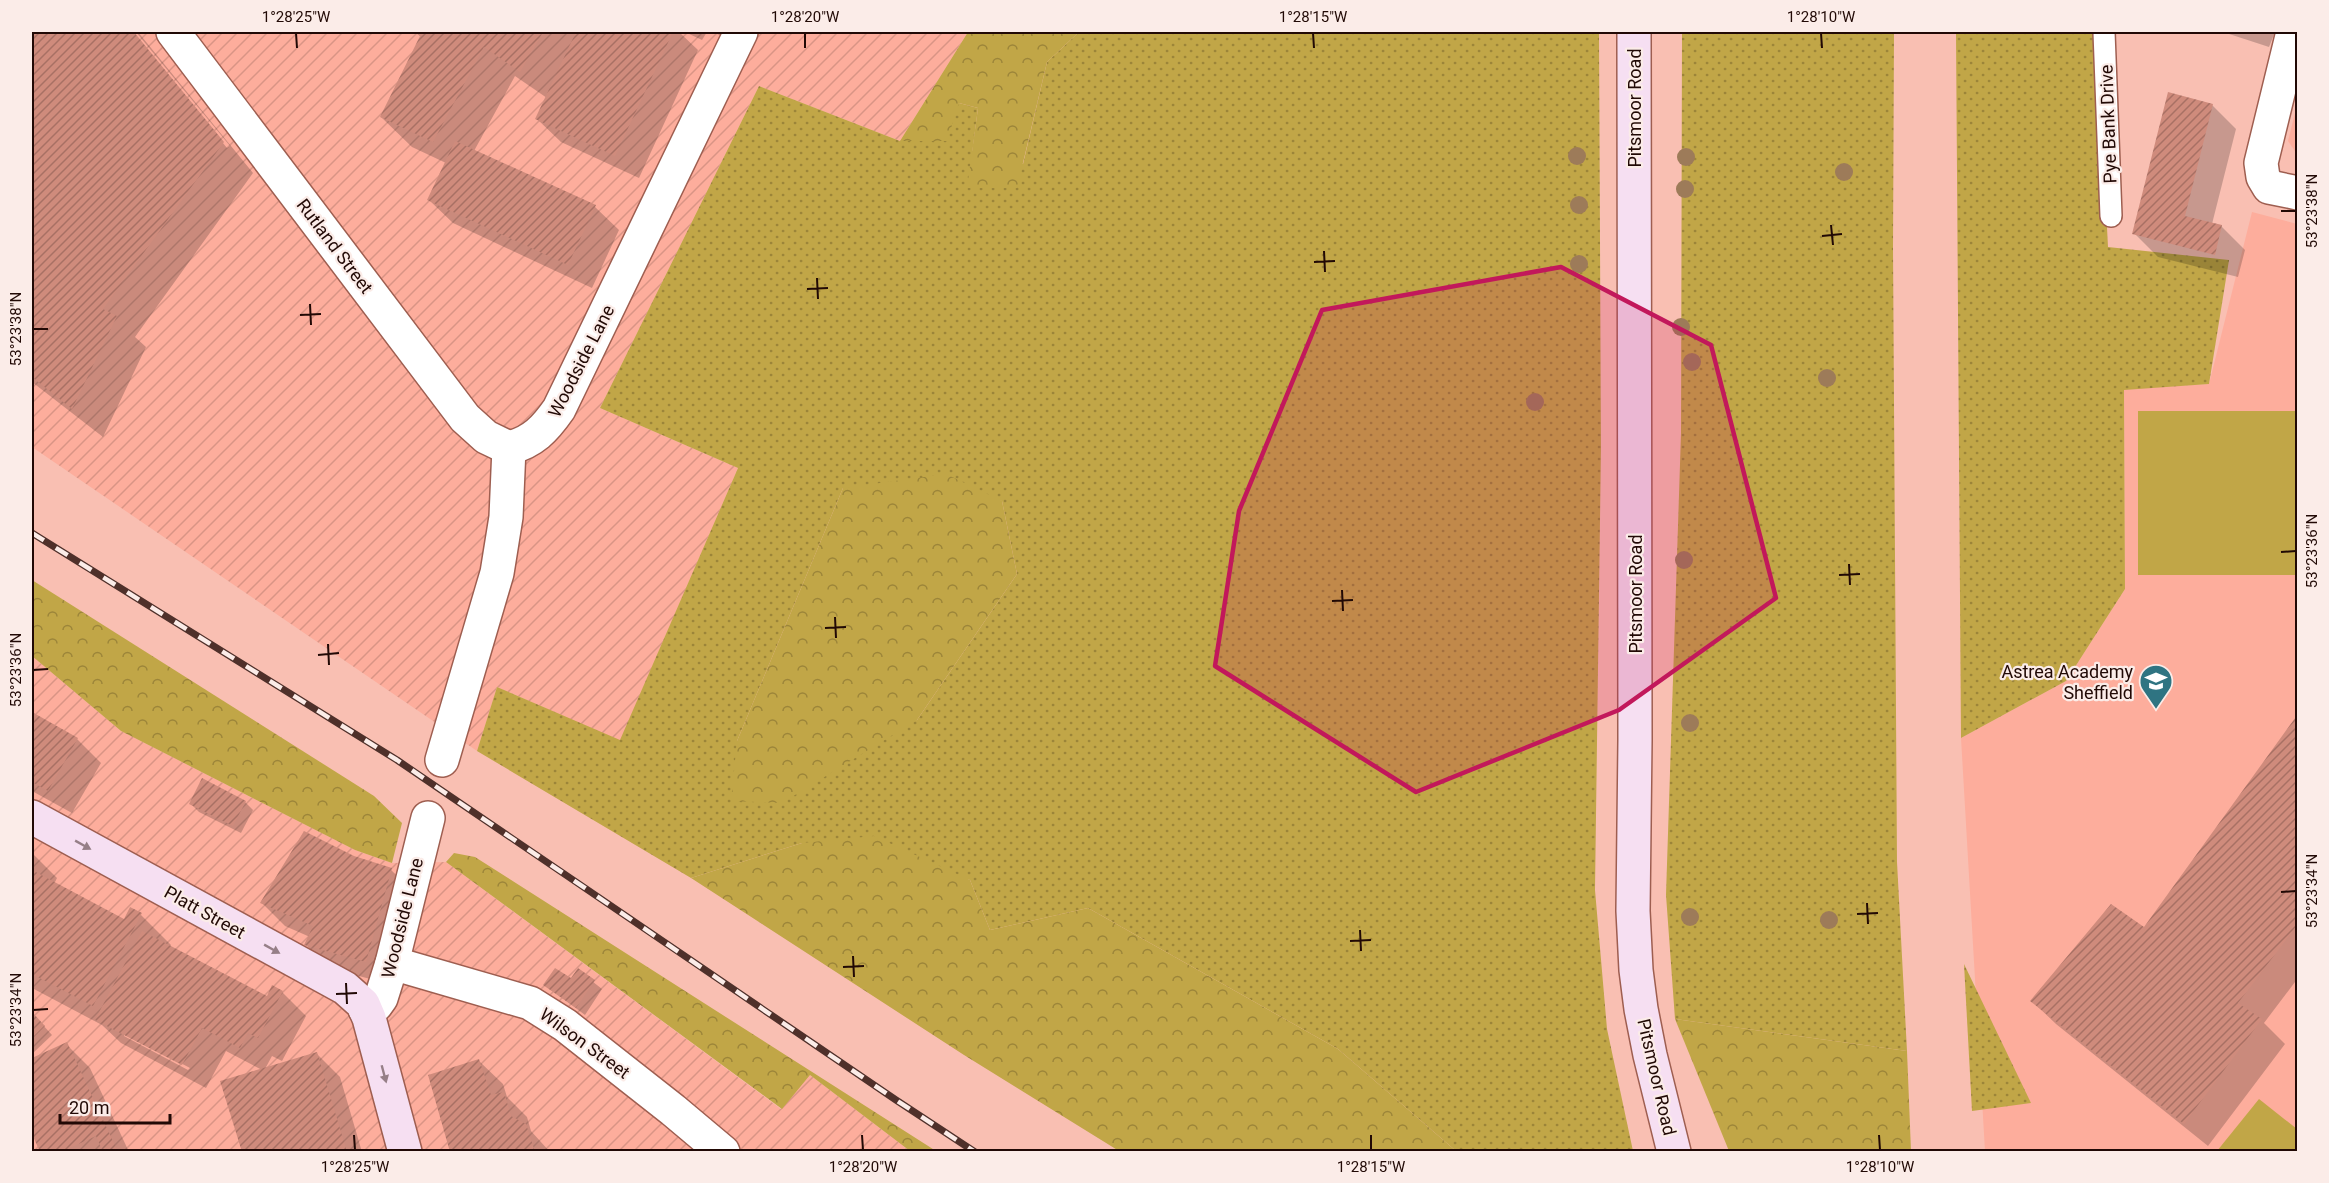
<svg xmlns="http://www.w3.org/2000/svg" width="2329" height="1183" viewBox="0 0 2329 1183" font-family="Roboto,sans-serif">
<defs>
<pattern id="industrial-furrows" width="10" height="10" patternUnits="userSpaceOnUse" patternTransform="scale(1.5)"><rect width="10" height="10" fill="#fdad9c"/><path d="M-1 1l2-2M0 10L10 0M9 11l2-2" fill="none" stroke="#d99485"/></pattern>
<pattern id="grass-dots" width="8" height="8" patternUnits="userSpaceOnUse" patternTransform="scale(1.5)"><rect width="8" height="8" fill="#c1a647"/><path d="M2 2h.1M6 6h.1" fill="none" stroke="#9c8539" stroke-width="1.8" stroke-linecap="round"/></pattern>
<pattern id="forest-crowns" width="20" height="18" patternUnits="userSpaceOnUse" patternTransform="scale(1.5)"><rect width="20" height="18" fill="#c1a647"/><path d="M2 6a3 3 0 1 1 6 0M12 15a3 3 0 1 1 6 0" fill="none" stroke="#9c8539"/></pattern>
<pattern id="building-hatch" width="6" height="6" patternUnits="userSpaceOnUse" patternTransform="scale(1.5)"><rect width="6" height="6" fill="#cf8b7c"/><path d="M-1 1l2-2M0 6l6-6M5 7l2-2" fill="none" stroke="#a87064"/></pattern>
</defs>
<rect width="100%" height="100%" fill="#f9bfb2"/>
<g fill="#fdad9c">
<polygon points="2297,105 2298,154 2297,154 2288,141"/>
<polygon points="2252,212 2297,224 2297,1151 1985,1151 1961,738 2066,681 2125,589 2124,389 2209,384"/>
</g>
<g fill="url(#industrial-furrows)">
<polygon points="32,32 968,32 900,141 759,86 600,408 738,468 620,741 497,687 477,751 32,447"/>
<polygon points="32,656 121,731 355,850 392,863 446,862 781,1109 810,1075 910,1151 32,1151"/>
</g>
<g fill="url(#grass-dots)" fill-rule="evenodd">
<path d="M1079,32H1599L1601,447L1595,890L1607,1029L1633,1151H1456L1338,1049L1088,908L990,930L970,880L802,843L691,878L477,751L497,687L620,740L738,468L600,408L759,86L900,141L959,103L978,108L972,154L1023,164L1047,62ZM843,488L1002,501L1017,574L917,720L737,741Z"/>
<polygon points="1682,32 1894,32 1893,248 1897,862 1907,1051 1675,1019 1666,895 1681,433"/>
<polygon points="1956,32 2097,32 2108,247 2229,260 2209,384 2124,390 2125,589 2066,681 1961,738"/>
<polygon points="1964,964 2031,1103 1972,1111"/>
</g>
<g fill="url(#forest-crowns)">
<polygon points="968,32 1079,32 1047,62 1017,188 967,188 978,108 959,103 947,141 900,141"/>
<polygon points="946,474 1002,501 1017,574 917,720 782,803 731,801 737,741 843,488"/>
<polygon points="32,580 374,796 402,823 392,863 355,850 121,731 32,656"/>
<polygon points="874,836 970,880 990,930 1088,908 1338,1049 1456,1151 1119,1151 964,1055 691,878 802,843"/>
<polygon points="454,853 475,857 936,1151 910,1151 810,1075 782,1109 446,862"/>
<polygon points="1675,1019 1907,1051 1911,1151 1729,1151"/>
</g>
<g fill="#c1a647">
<rect x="2138" y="411" width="159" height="164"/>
<polygon points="2259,1099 2297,1129 2297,1151 2217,1151"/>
</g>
<g fill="#0003" fill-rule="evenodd">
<polygon points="32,32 132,32 227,148 230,146 136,32 138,32 253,173 135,337 146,347 103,437 32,382"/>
<polygon points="415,32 679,32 698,50 639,178 561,142 537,119 547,98 515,76 474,151 595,207 619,230 592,288 453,223 429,200 446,163 412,147 381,117 421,37"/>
<polygon points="685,32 707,32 702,40"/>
<polygon points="713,32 732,32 728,39"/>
<polygon points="2223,32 2275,32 2269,47"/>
<polygon points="2212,105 2236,129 2212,224 2221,226 2245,250 2238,277 2158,257 2134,233"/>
<polygon points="32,713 77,739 101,763 72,813 32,791"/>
<polygon points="2298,717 2298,978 2264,1023 2285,1044 2208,1146 2056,1024 2032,1001 2144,929"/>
<polygon points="245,802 253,810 241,833 199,812 191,804"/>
<path d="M32,853L57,878L54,884L124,921L141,915L171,945L170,947L267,998L282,992L306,1016L282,1061L272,1056L265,1069L316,1053L340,1077L362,1152H243L262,1070L226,1051L206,1088L121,1043L102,1025L32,988ZM124,1033L190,1068L188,1070L124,1036Z"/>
<polygon points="391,870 415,893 389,984 329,968 306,945 310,937 285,926 262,903"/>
<polygon points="578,970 602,989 585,1015 545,985 571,980"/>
<polygon points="32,1013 52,1035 32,1054"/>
<polygon points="66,1044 90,1068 129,1152 41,1152 32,1130 32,1060"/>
<polygon points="479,1061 503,1084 507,1097 527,1117 531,1131 550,1152 451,1152"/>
</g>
<g fill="url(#building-hatch)">
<polygon points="32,32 134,32 224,142 103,309 117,316 72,409 32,377"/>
<polygon points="415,32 543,32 520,72 484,47 433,142 380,117 420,36"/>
<polygon points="576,32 673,32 615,156 535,119"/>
<polygon points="2168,92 2213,104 2185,216 2222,225 2215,255 2132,234"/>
<polygon points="455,141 596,205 568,265 427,200"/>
<polygon points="32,712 78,738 48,791 32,782"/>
<polygon points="2298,714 2298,924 2238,1003 2262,1019 2184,1124 2030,1001 2111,904 2144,927"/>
<polygon points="202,778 246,801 233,826 189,804"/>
<polygon points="304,831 354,856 392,868 366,962 304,945 313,926 260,903"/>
<polygon points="32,870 124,919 130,907 142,913 93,1006 32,974"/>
<polygon points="142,931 267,996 272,985 283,991 258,1038 248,1033 240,1048 202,1028 182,1065 95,1020"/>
<polygon points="555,968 571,978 578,968 595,980 576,1008 543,985"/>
<polygon points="32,1012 45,1026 32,1039"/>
<polygon points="67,1042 118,1152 103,1152 96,1136 61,1152 40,1152 32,1134 32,1058"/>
<polygon points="317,1052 347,1152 242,1152 220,1081"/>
<polygon points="479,1059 491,1095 504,1092 511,1116 526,1124 535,1152 450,1152 428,1075"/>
</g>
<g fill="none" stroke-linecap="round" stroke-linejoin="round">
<g stroke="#9e5e50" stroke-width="24">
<polyline id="lane" points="2104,32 2111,216"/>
</g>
<g stroke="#9e5e50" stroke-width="36">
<g id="street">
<polyline points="173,32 465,418 486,437 509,448"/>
<polyline points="2293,32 2261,163 2263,177 2269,187 2298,193"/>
<path d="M509,448C533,442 545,429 559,409L741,32"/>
<polyline points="442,760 497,573 506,517 509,448"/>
<polyline points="392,963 530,1003 565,1025 673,1110 723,1152"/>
<polyline points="365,1009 376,1005 381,998 392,963 428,818"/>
</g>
</g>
<g stroke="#9e5e50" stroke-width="36">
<g id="secondary">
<polyline points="1634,32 1635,740 1633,911 1636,970 1641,1009 1650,1055 1674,1152"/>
<polyline points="32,817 345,988 363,1004 369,1018 405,1152"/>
</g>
</g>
<use href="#lane" stroke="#fff" stroke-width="21"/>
<use href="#street" stroke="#fff" stroke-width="33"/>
<use href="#secondary" stroke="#f6dff2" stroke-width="33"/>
<g stroke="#4f302a" stroke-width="7">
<polyline id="rail" points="32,533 397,760 896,1100 975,1152"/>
</g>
<use href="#rail" stroke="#fbece8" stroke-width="4.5" stroke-dasharray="14" stroke-linecap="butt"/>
</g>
<g fill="#9d7b59">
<circle cx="1577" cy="156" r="9"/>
<circle cx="1686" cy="157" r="9"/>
<circle cx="1844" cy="172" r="9"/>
<circle cx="1685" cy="189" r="9"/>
<circle cx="1579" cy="205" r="9"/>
<circle cx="1579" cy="264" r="9"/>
<circle cx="1681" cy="327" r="9"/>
<circle cx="1692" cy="362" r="9"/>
<circle cx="1827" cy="378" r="9"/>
<circle cx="1535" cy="402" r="9"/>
<circle cx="1684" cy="560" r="9"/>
<circle cx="1690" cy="723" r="9"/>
<circle cx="1690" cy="917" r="9"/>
<circle cx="1829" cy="920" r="9"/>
</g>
<defs><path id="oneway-solid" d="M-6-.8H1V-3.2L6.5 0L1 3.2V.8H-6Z" transform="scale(1.5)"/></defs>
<g fill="#967f87">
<use href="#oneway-solid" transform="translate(83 845) rotate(29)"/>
<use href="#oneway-solid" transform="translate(272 949) rotate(29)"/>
<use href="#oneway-solid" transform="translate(384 1074) rotate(75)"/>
</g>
<path fill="#c2185b" fill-opacity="0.2" stroke="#c2185b" stroke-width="4.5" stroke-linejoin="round" d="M1561,267L1711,345L1776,598L1619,710L1416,792L1215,666L1239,511L1322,310Z"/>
<path fill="none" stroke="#210905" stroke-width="2" d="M296,33L297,48M805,33V48M1313,33L1314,48M1821,33L1822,48M2281,211H2296M1831,225L1833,245M1822,236L1842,234M1324,251L1325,272M1314,262L1335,261M817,278L818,299M807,289L828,288M310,304L311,325M300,315L321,314M33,329H48M2281,552L2296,551M1849,564L1850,585M1839,575L1860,574M1342,590L1343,611M1332,601L1353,600M835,617L836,638M825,628L846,627M328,644L329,665M318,655L339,653M33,670L48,669M2281,892L2296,891M1867,903L1868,924M1857,914L1878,913M1360,930L1361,951M1350,941L1371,940M853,956L854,977M843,967L864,966M346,983L347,1004M336,994L357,993M33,1010L48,1009M354,1135L355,1150M862,1135L863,1150M1371,1135V1150M1879,1135L1880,1150"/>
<defs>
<g id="school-pin" transform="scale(1.725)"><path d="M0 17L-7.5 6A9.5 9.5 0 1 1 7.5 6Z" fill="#2f7482" stroke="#fbece8"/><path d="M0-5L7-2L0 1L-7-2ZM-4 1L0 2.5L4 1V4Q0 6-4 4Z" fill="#fff"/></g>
</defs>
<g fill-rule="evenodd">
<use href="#school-pin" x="2156" y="681"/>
</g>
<g text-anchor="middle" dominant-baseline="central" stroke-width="4.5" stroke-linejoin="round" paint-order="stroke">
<g font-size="18" fill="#210905" stroke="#fbece8">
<text transform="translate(1634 108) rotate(-90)">Pitsmoor Road</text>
<text transform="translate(2108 124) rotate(-92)">Pye Bank Drive</text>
<text transform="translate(335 246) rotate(53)">Rutland Street</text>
<text transform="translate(581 361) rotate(-63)">Woodside Lane</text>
<text transform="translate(1635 594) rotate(-90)">Pitsmoor Road</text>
<text transform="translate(205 912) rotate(29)">Platt Street</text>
<text transform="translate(402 918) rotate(-76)">Woodside Lane</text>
<text transform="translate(585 1043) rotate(36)">Wilson Street</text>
<text transform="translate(1657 1077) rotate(77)">Pitsmoor Road</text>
</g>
<g font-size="18" fill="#210905" stroke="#fbece8" text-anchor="end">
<text x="2133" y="671">Astrea Academy<tspan x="2133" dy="21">Sheffield</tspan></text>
</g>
</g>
<rect width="2329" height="1183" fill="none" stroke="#fbece8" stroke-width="66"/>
<path d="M60 1114v9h110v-9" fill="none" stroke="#210905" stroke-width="3"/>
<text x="69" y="1114" font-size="18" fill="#210905" stroke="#fbece8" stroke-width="4.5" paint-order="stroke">20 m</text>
<rect x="33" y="33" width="2263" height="1117" fill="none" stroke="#210905" stroke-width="2"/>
<g font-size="15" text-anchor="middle" fill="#210905">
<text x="296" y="22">1°28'25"W</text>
<text x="805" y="22">1°28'20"W</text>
<text x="1313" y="22">1°28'15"W</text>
<text x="1821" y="22">1°28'10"W</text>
<text transform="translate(2312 211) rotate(-90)" y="5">53°23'38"N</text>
<text transform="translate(16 329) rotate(-90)" y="5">53°23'38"N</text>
<text transform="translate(2312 551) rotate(-90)" y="5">53°23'36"N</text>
<text transform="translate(16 670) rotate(-90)" y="5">53°23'36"N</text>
<text transform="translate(2312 891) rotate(-90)" y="5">53°23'34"N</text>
<text transform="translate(16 1010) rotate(-90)" y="5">53°23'34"N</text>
<text x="355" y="1172">1°28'25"W</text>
<text x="863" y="1172">1°28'20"W</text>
<text x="1371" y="1172">1°28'15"W</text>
<text x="1880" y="1172">1°28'10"W</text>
</g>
</svg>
